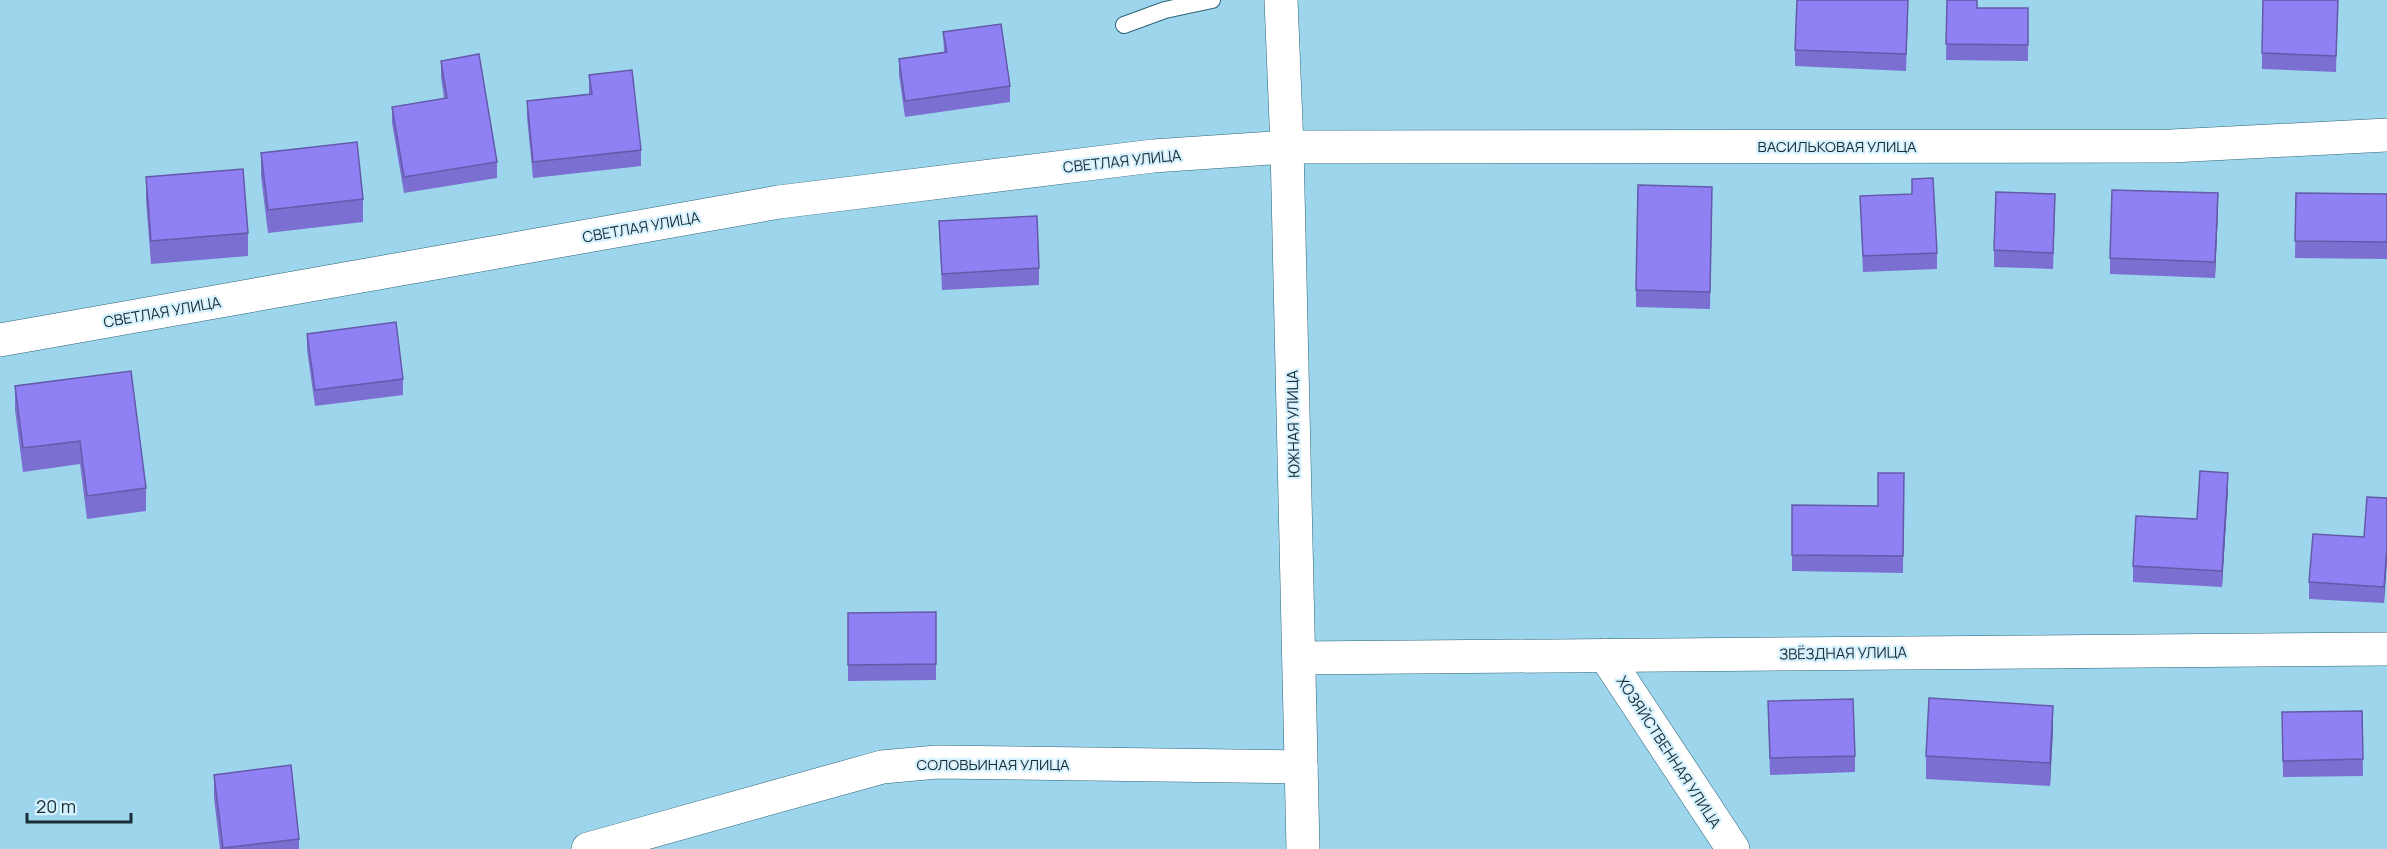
<svg xmlns="http://www.w3.org/2000/svg" width="2387" height="849" viewBox="0 0 2387 849" font-family="Manrope,sans-serif">
<rect width="100%" height="100%" fill="#9dd5ed"/>
<g fill="none" stroke-linecap="round" stroke-linejoin="round">
<g stroke="#2d6479" stroke-width="18">
<polyline id="service" points="1124,25 1165,10 1212,0"/>
</g>
<g stroke="#2d6479" stroke-width="34">
<g id="minor">
<polyline points="0,340 779,202 1153,156 1287,147 2172,146 2387,135"/>
<polyline points="1605,655 1733,849"/>
<polyline points="1299,658 2387,649"/>
<polyline points="588,849 882,767 937,762 1301,767"/>
</g>
</g>
<g stroke="#2d6479" stroke-width="34">
<polyline id="tertiary" points="1281,0 1287,147 1303,849"/>
</g>
<use href="#service" stroke="#fff" stroke-width="16"/>
<use href="#minor" stroke="#fff" stroke-width="33"/>
<use href="#tertiary" stroke="#fff" stroke-width="33"/>
</g>
<g fill="#7b6fd1">
<polygon points="1947,0 1977,8 2028,8 2028,61 1946,60"/>
<polygon points="2338,0 2336,72 2262,69 2262,53"/>
<polygon points="1908,13 1906,71 1795,66 1795,50"/>
<polygon points="943,32 1010,86 1010,102 905,117 899,75 899,59 944,52"/>
<polygon points="441,61 497,162 497,178 404,193 392,123 392,107 444,98 441,77"/>
<polygon points="589,75 641,150 641,166 533,178 527,117 527,101 589,94"/>
<polygon points="261,153 363,199 363,222 268,233 261,176"/>
<polygon points="146,177 248,233 248,256 151,264 146,200"/>
<polygon points="2296,193 2387,194 2387,259 2295,258"/>
<polygon points="1860,196 1937,253 1937,269 1863,272"/>
<polygon points="1712,204 1710,309 1636,307 1636,290"/>
<polygon points="2218,210 2215,278 2110,274 2110,258"/>
<polygon points="2055,211 2053,269 1994,267 1994,250"/>
<polygon points="939,221 1039,268 1039,285 942,290"/>
<polygon points="307,334 403,379 403,395 315,406 307,350"/>
<polygon points="15,386 146,488 146,511 87,519 80,464 23,472 15,410"/>
<polygon points="1904,473 1903,573 1792,571 1792,505 1878,506"/>
<polygon points="2228,489 2222,587 2133,582 2133,566 2197,519"/>
<polygon points="2387,498 2384,603 2309,599 2309,582 2364,537"/>
<polygon points="936,612 936,680 848,681 848,613"/>
<polygon points="1768,701 1855,756 1855,772 1770,775"/>
<polygon points="2362,711 2363,776 2283,777 2282,712"/>
<polygon points="2053,729 2050,786 1926,779 1926,756"/>
<polygon points="214,775 299,839 299,849 220,849 214,798"/>
</g>
<g fill="#645aaa">
<polygon points="2218,193 2218,210 2215,278 2215,262"/>
<polygon points="2228,473 2228,489 2222,587 2222,571"/>
<polygon points="2387,546 2387,562 2384,603 2384,587"/>
<polygon points="2053,706 2053,729 2050,786 2050,763"/>
</g>
<g fill="#8f81f3" stroke="#645aaa" stroke-width="1.5">
<polygon points="1797,0 1908,0 1906,54 1795,50"/>
<polygon points="1947,0 1977,0 1977,8 2028,8 2028,45 1946,44"/>
<polygon points="2263,0 2338,0 2336,56 2262,53"/>
<polygon points="1001,24 1010,86 905,101 899,59 947,52 943,32"/>
<polygon points="479,54 497,162 404,177 392,107 447,98 441,61"/>
<polygon points="632,70 641,150 533,162 527,101 592,94 589,75"/>
<polygon points="357,142 363,199 268,210 261,153"/>
<polygon points="243,169 248,233 151,241 146,177"/>
<polygon points="1933,178 1937,253 1863,256 1860,196 1912,194 1912,179"/>
<polygon points="1638,185 1712,187 1710,292 1636,290"/>
<polygon points="2112,190 2218,193 2215,262 2110,258"/>
<polygon points="1996,192 2055,194 2053,253 1994,250"/>
<polygon points="2296,193 2387,194 2387,242 2295,241"/>
<polygon points="1037,216 1039,268 942,274 939,221"/>
<polygon points="396,322 403,379 315,390 307,334"/>
<polygon points="131,371 146,488 87,496 80,441 23,448 15,386"/>
<polygon points="2200,471 2228,473 2222,571 2133,566 2136,516 2197,519"/>
<polygon points="1878,473 1904,473 1903,556 1792,555 1792,505 1878,506"/>
<polygon points="2367,497 2387,498 2387,546 2384,587 2309,582 2313,534 2364,537"/>
<polygon points="936,612 936,664 848,665 848,613"/>
<polygon points="1929,698 2053,706 2050,763 1926,756"/>
<polygon points="1853,699 1855,756 1770,758 1768,701"/>
<polygon points="2362,711 2363,759 2283,761 2282,712"/>
<polygon points="291,765 299,839 223,848 214,775"/>
</g>
<g text-anchor="middle" dominant-baseline="central" stroke-width="4.5" stroke-linejoin="round" paint-order="stroke">
<g font-size="15" fill="#172e37" stroke="#d6f1fe">
<text x="1837" y="146">ВАСИЛЬКОВАЯ УЛИЦА</text>
<text transform="translate(1122 161) rotate(-6)">СВЕТЛАЯ УЛИЦА</text>
<text transform="translate(641 227) rotate(-10)">СВЕТЛАЯ УЛИЦА</text>
<text transform="translate(162 312) rotate(-10)">СВЕТЛАЯ УЛИЦА</text>
<text transform="translate(1293 424) rotate(-91)">ЮЖНАЯ УЛИЦА</text>
<text transform="translate(1843 653) rotate(-1)">ЗВЁЗДНАЯ УЛИЦА</text>
<text transform="translate(1669 752) rotate(57)">ХОЗЯЙСТВЕННАЯ УЛИЦА</text>
<text x="993" y="764">СОЛОВЬИНАЯ УЛИЦА</text>
</g>
</g>
<path d="M27 813v9h104v-9" fill="none" stroke="#172e37" stroke-width="3"/>
<text x="36" y="813" font-size="18" fill="#172e37" stroke="#d6f1fe" stroke-width="4.5" paint-order="stroke">20 m</text>
</svg>
